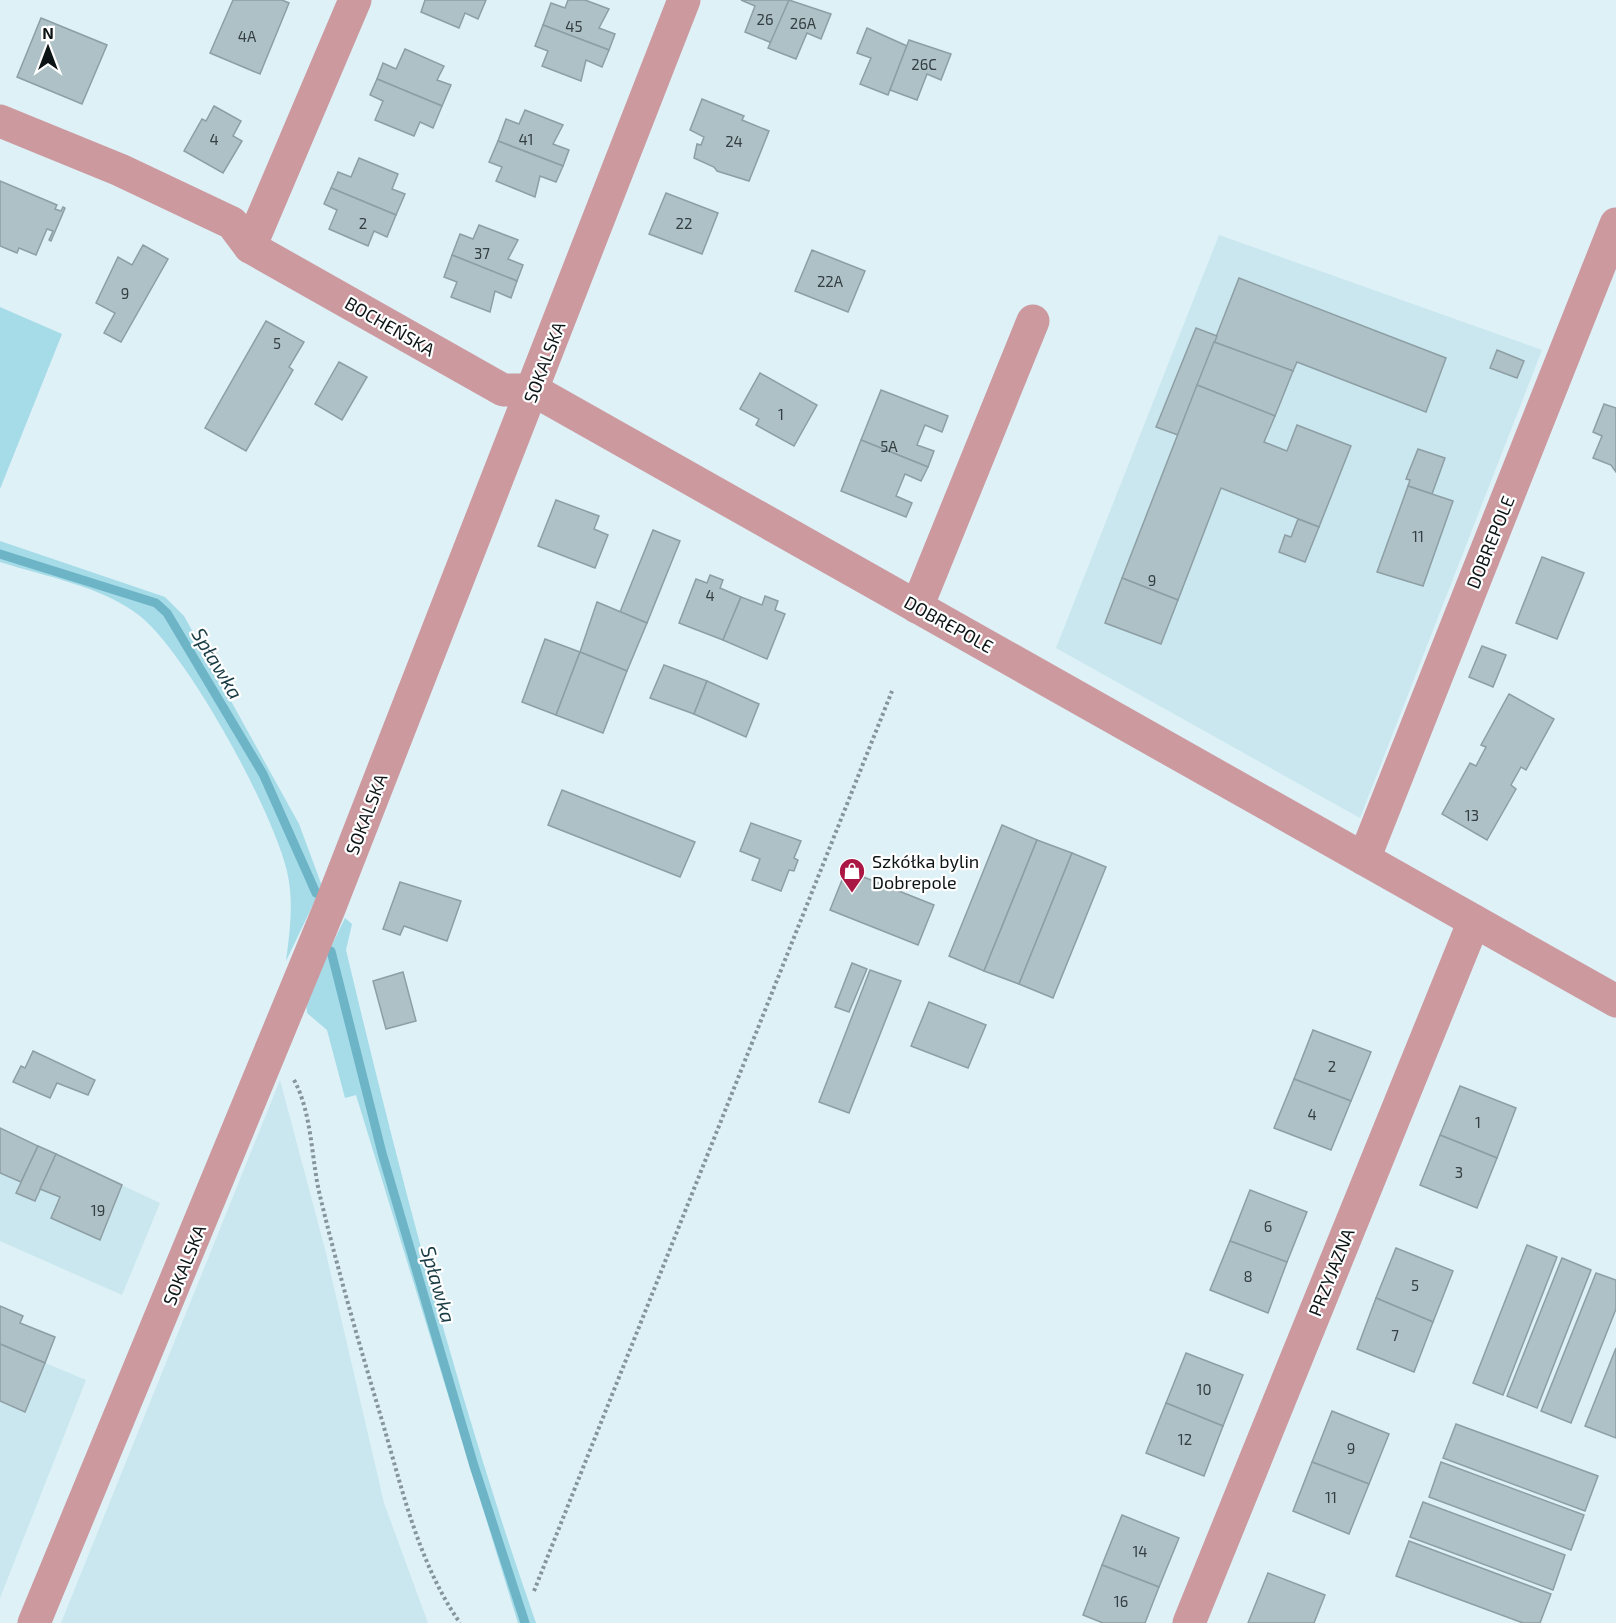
<svg xmlns="http://www.w3.org/2000/svg" width="1616" height="1623" viewBox="0 0 1616 1623" font-family="'Exo 2',sans-serif">
<rect width="100%" height="100%" fill="#ddf1f7"/>
<g fill="#cae7ef">
<polygon points="1219,235 1542,350 1360,818 1056,648"/>
<polygon points="280,1080 325,1249 384,1503 428,1623 61,1623"/>
<polygon points="0,1128 160,1203 122,1295 0,1241"/>
<polygon points="0,1344 86,1380 0,1598"/>
</g>
<g fill="#a6dbe8">
<polygon points="0,307 62,334 0,489"/>
<path d="M0,541L165,597L184,616L299,824L322,886L286,961C290,930 294,902 287,871C272,809 188,655 140,616C104,587 44,576 0,562Z"/>
<path d="M345,918L352,924L346,950C400,1177 459,1403 536,1623H518L356,1095L345,1098L327,1030L307,1013L306,998Z"/>
</g>
<g fill="none" stroke-linecap="round" stroke-linejoin="round">
<g stroke="#6db4c6" stroke-width="9">
<polyline points="0,554 156,603 167,613 263,774 316,893"/>
<polyline points="331,951 382,1153 474,1466 525,1623"/>
</g>
</g>
<g fill="#adc1c6" stroke="#8d9fa4" stroke-width="1.5">
<polygon points="233,0 282,0 289,3 260,74 210,53"/>
<polygon points="425,0 486,0 478,19 465,13 459,28 421,12"/>
<polygon points="568,0 585,0 609,9 599,28 615,34 609,50 543,25 551,3 565,8"/>
<polygon points="789,0 772,43 745,32 755,6 741,0"/>
<polygon points="789,0 831,14 821,39 807,33 796,59 768,48"/>
<polygon points="41,18 107,45 82,104 17,77"/>
<polygon points="543,25 609,50 602,67 586,60 581,81 542,66 548,51 535,46"/>
<polygon points="867,28 907,46 888,95 860,84 871,58 857,53"/>
<polygon points="909,40 951,54 941,80 927,74 917,100 890,90"/>
<polygon points="405,49 444,66 437,80 451,85 442,106 377,79 383,63 396,69"/>
<polygon points="377,79 442,106 433,128 420,122 414,136 375,120 383,101 370,95"/>
<polygon points="702,99 744,116 742,120 769,131 749,181 717,171 714,167 694,158 697,144 701,145 704,137 690,130"/>
<polygon points="214,106 241,121 233,136 242,141 223,173 184,151 202,119 206,121"/>
<polygon points="525,110 563,125 553,144 569,150 563,166 498,141 506,119 519,124"/>
<polygon points="498,141 563,166 556,182 540,176 535,197 496,181 502,167 489,162"/>
<polygon points="359,158 398,174 392,189 405,194 396,215 331,188 338,172 351,177"/>
<polygon points="0,181 57,205 55,209 61,211 63,207 65,208 51,241 49,240 53,231 47,229 36,255 19,248 17,253 0,246"/>
<polygon points="331,188 396,215 387,237 374,231 368,246 329,229 337,210 324,204"/>
<polygon points="666,193 718,213 702,254 649,234"/>
<polygon points="479,225 518,240 508,259 523,265 517,281 452,255 460,234 473,239"/>
<polygon points="143,245 168,259 121,342 104,333 115,313 96,303 118,257 132,265"/>
<polygon points="812,250 865,271 848,312 795,291"/>
<polygon points="452,255 517,281 511,298 495,291 490,312 451,297 457,282 444,277"/>
<polygon points="1239,278 1446,358 1426,412 1297,362 1293,371 1214,342"/>
<polygon points="266,321 304,342 289,367 293,370 246,451 205,428"/>
<polygon points="1196,328 1217,336 1178,435 1156,427"/>
<polygon points="1214,342 1293,371 1275,416 1197,385"/>
<polygon points="1497,350 1524,361 1517,378 1490,368"/>
<polygon points="339,362 367,377 342,420 315,404"/>
<polygon points="760,373 817,405 794,446 756,425 759,419 740,409"/>
<polygon points="1197,385 1275,416 1264,442 1287,451 1297,425 1351,446 1319,527 1221,488 1178,600 1122,578"/>
<polygon points="881,390 948,416 942,432 925,425 917,445 934,451 928,467 861,440"/>
<polygon points="1604,404 1616,408 1616,472 1611,465 1593,458 1602,436 1593,432"/>
<polygon points="861,440 928,467 921,481 905,474 896,496 912,503 906,517 841,491"/>
<polygon points="1418,449 1445,458 1432,494 1408,486 1410,480 1406,479"/>
<polygon points="1408,486 1453,501 1423,586 1377,572"/>
<polygon points="556,500 599,516 594,529 608,535 595,568 538,546"/>
<polygon points="1298,519 1319,527 1305,562 1279,552 1285,535 1291,537"/>
<polygon points="653,530 680,541 647,623 620,612"/>
<polygon points="1542,557 1584,573 1557,639 1516,623"/>
<polygon points="710,575 723,580 720,588 741,597 723,640 679,623 696,579 707,583"/>
<polygon points="1122,578 1178,600 1161,644 1105,623"/>
<polygon points="765,596 778,601 775,610 785,614 767,659 723,640 741,597 762,605"/>
<polygon points="597,602 647,623 627,671 580,652"/>
<polygon points="545,639 580,652 556,715 522,702"/>
<polygon points="1482,646 1506,655 1493,687 1469,677"/>
<polygon points="580,652 627,671 603,733 556,715"/>
<polygon points="664,665 707,681 694,714 650,698"/>
<polygon points="707,681 759,704 746,737 694,714"/>
<polygon points="1509,694 1554,719 1526,770 1521,767 1511,785 1516,789 1487,840 1442,814 1470,763 1476,766 1486,747 1481,745"/>
<polygon points="562,790 695,842 680,877 548,825"/>
<polygon points="751,823 801,841 794,858 798,860 794,871 789,870 781,891 752,880 760,859 740,851"/>
<polygon points="1002,825 1037,840 984,971 949,956"/>
<polygon points="1037,840 1072,853 1019,984 984,971"/>
<polygon points="1072,853 1106,867 1053,998 1019,984"/>
<polygon points="846,870 934,905 918,945 830,910"/>
<polygon points="400,882 461,901 447,941 404,926 400,935 383,929"/>
<polygon points="852,963 867,969 849,1012 835,1007"/>
<polygon points="870,970 901,981 849,1113 819,1102"/>
<polygon points="403,972 416,1021 386,1029 373,981"/>
<polygon points="929,1002 986,1025 968,1068 911,1046"/>
<polygon points="1313,1030 1371,1052 1351,1101 1294,1079"/>
<polygon points="33,1051 95,1080 88,1095 57,1083 50,1098 13,1082 21,1066 25,1068"/>
<polygon points="1294,1079 1351,1101 1331,1150 1274,1128"/>
<polygon points="1460,1086 1516,1108 1497,1158 1440,1135"/>
<polygon points="0,1128 38,1146 21,1182 0,1173"/>
<polygon points="1440,1135 1497,1158 1477,1208 1420,1185"/>
<polygon points="38,1146 56,1154 35,1201 16,1193"/>
<polygon points="56,1154 122,1185 100,1240 51,1218 60,1197 40,1189"/>
<polygon points="1250,1190 1307,1212 1287,1262 1230,1241"/>
<polygon points="1230,1241 1287,1262 1268,1313 1210,1290"/>
<polygon points="1527,1245 1557,1257 1503,1395 1473,1383"/>
<polygon points="1396,1248 1453,1271 1433,1322 1376,1298"/>
<polygon points="1562,1258 1591,1270 1537,1408 1507,1396"/>
<polygon points="1596,1273 1616,1280 1616,1309 1571,1423 1541,1411"/>
<polygon points="1376,1298 1433,1322 1414,1372 1357,1349"/>
<polygon points="0,1306 23,1316 20,1323 55,1337 45,1363 0,1344"/>
<polygon points="0,1344 45,1363 25,1412 0,1401"/>
<polygon points="1616,1348 1616,1438 1585,1426"/>
<polygon points="1186,1353 1243,1375 1223,1426 1166,1403"/>
<polygon points="1166,1403 1223,1426 1204,1476 1146,1453"/>
<polygon points="1332,1411 1389,1434 1369,1484 1312,1462"/>
<polygon points="1456,1424 1598,1476 1585,1511 1443,1458"/>
<polygon points="1312,1462 1369,1484 1349,1534 1293,1511"/>
<polygon points="1441,1462 1584,1515 1571,1550 1429,1497"/>
<polygon points="1423,1502 1565,1555 1553,1590 1410,1537"/>
<polygon points="1122,1515 1179,1538 1159,1587 1102,1565"/>
<polygon points="1409,1541 1551,1594 1540,1623 1523,1623 1396,1576"/>
<polygon points="1102,1565 1159,1587 1145,1623 1103,1623 1083,1615"/>
<polygon points="1268,1573 1325,1595 1314,1623 1248,1623"/>
</g>
<g fill="none" stroke-linecap="round" stroke-linejoin="round">
<g stroke="#869599" stroke-width="4" stroke-dasharray="3 3" stroke-linecap="butt">
<path d="M294,1080C313,1115 311,1162 321,1200C339,1275 361,1350 383,1424C403,1492 419,1564 460,1623"/>
<polyline points="534,1591 892,691"/>
</g>
<g stroke="#cc999f" stroke-width="33">
<polyline points="0,121 120,170 232,223 250,247 503,390 533,390"/>
<polyline points="250,247 355,0"/>
<polyline points="533,390 1616,1001"/>
<polyline points="917,607 1033,321"/>
<polyline points="1364,859 1616,224"/>
<polyline points="34,1623 329,909 684,0"/>
<polyline points="1189,1623 1474,921"/>
</g>
</g>
<defs>
<g id="shop-pin" transform="scale(1.35)"><path d="M0 17L-7.5 6A9.5 9.5 0 1 1 7.5 6Z" fill="#ab1745" stroke="#fff"/><path d="M-5-2.5h2.3a2.7 3.5 0 0 1 5.4 0H5L5.5 6h-11ZM-1.5-2.5h3a1.5 2.3 0 0 0-3 0Z" fill="#fff"/></g>
</defs>
<g fill-rule="evenodd">
<use href="#shop-pin" x="852" y="871"/>
</g>
<g text-anchor="middle" dominant-baseline="central" stroke-width="4.5" stroke-linejoin="round" paint-order="stroke">
<g font-size="15" fill="#353f42">
<text x="765" y="19">26</text>
<text x="803" y="23">26A</text>
<text x="574" y="26">45</text>
<text x="247" y="36">4A</text>
<text x="924" y="64">26C</text>
<text x="214" y="139">4</text>
<text x="526" y="139">41</text>
<text x="734" y="141">24</text>
<text x="363" y="223">2</text>
<text x="684" y="223">22</text>
<text x="482" y="253">37</text>
<text x="830" y="281">22A</text>
<text x="125" y="293">9</text>
<text x="277" y="343">5</text>
<text x="781" y="414">1</text>
<text x="889" y="446">5A</text>
<text x="1418" y="536">11</text>
<text x="1152" y="580">9</text>
<text x="710" y="595">4</text>
<text x="1472" y="815">13</text>
<text x="1332" y="1066">2</text>
<text x="1312" y="1114">4</text>
<text x="1478" y="1122">1</text>
<text x="1459" y="1172">3</text>
<text x="98" y="1210">19</text>
<text x="1268" y="1226">6</text>
<text x="1248" y="1276">8</text>
<text x="1415" y="1285">5</text>
<text x="1395" y="1335">7</text>
<text x="1204" y="1389">10</text>
<text x="1185" y="1439">12</text>
<text x="1351" y="1448">9</text>
<text x="1331" y="1497">11</text>
<text x="1140" y="1551">14</text>
<text x="1121" y="1601">16</text>
</g>
<g font-size="18" fill="#0d1416" stroke="#fff">
<text transform="translate(390 326) rotate(30)">BOCHEŃSKA</text>
<text transform="translate(544 362) rotate(-69)">SOKALSKA</text>
<text transform="translate(1490 542) rotate(-68)">DOBREPOLE</text>
<text transform="translate(949 624) rotate(29)">DOBREPOLE</text>
<text transform="translate(366 814) rotate(-69)">SOKALSKA</text>
<text transform="translate(184 1265) rotate(-68)">SOKALSKA</text>
<text transform="translate(1331 1272) rotate(-68)">PRZYJAZNA</text>
</g>
<g font-size="18" fill="#0d1416" stroke="#fff" text-anchor="start">
<text x="872" y="861">Szkółka bylin<tspan x="872" dy="21">Dobrepole</tspan></text>
</g>
<g font-size="20" font-style="italic" fill="#1a3d45" stroke="#fff">
<text transform="translate(218 663) rotate(59)">Spławka</text>
<text transform="translate(439 1284) rotate(74)">Spławka</text>
</g>
</g>
<g transform="translate(48 48)" stroke="#ffffff" stroke-width="4.5" paint-order="stroke">
<path d="M0-4.5L10 22L0 15L-10 22Z" fill="#0d1416"/>
<text y="-9" font-size="16" font-weight="bold" text-anchor="middle" fill="#0d1416">N</text>
</g>
</svg>
